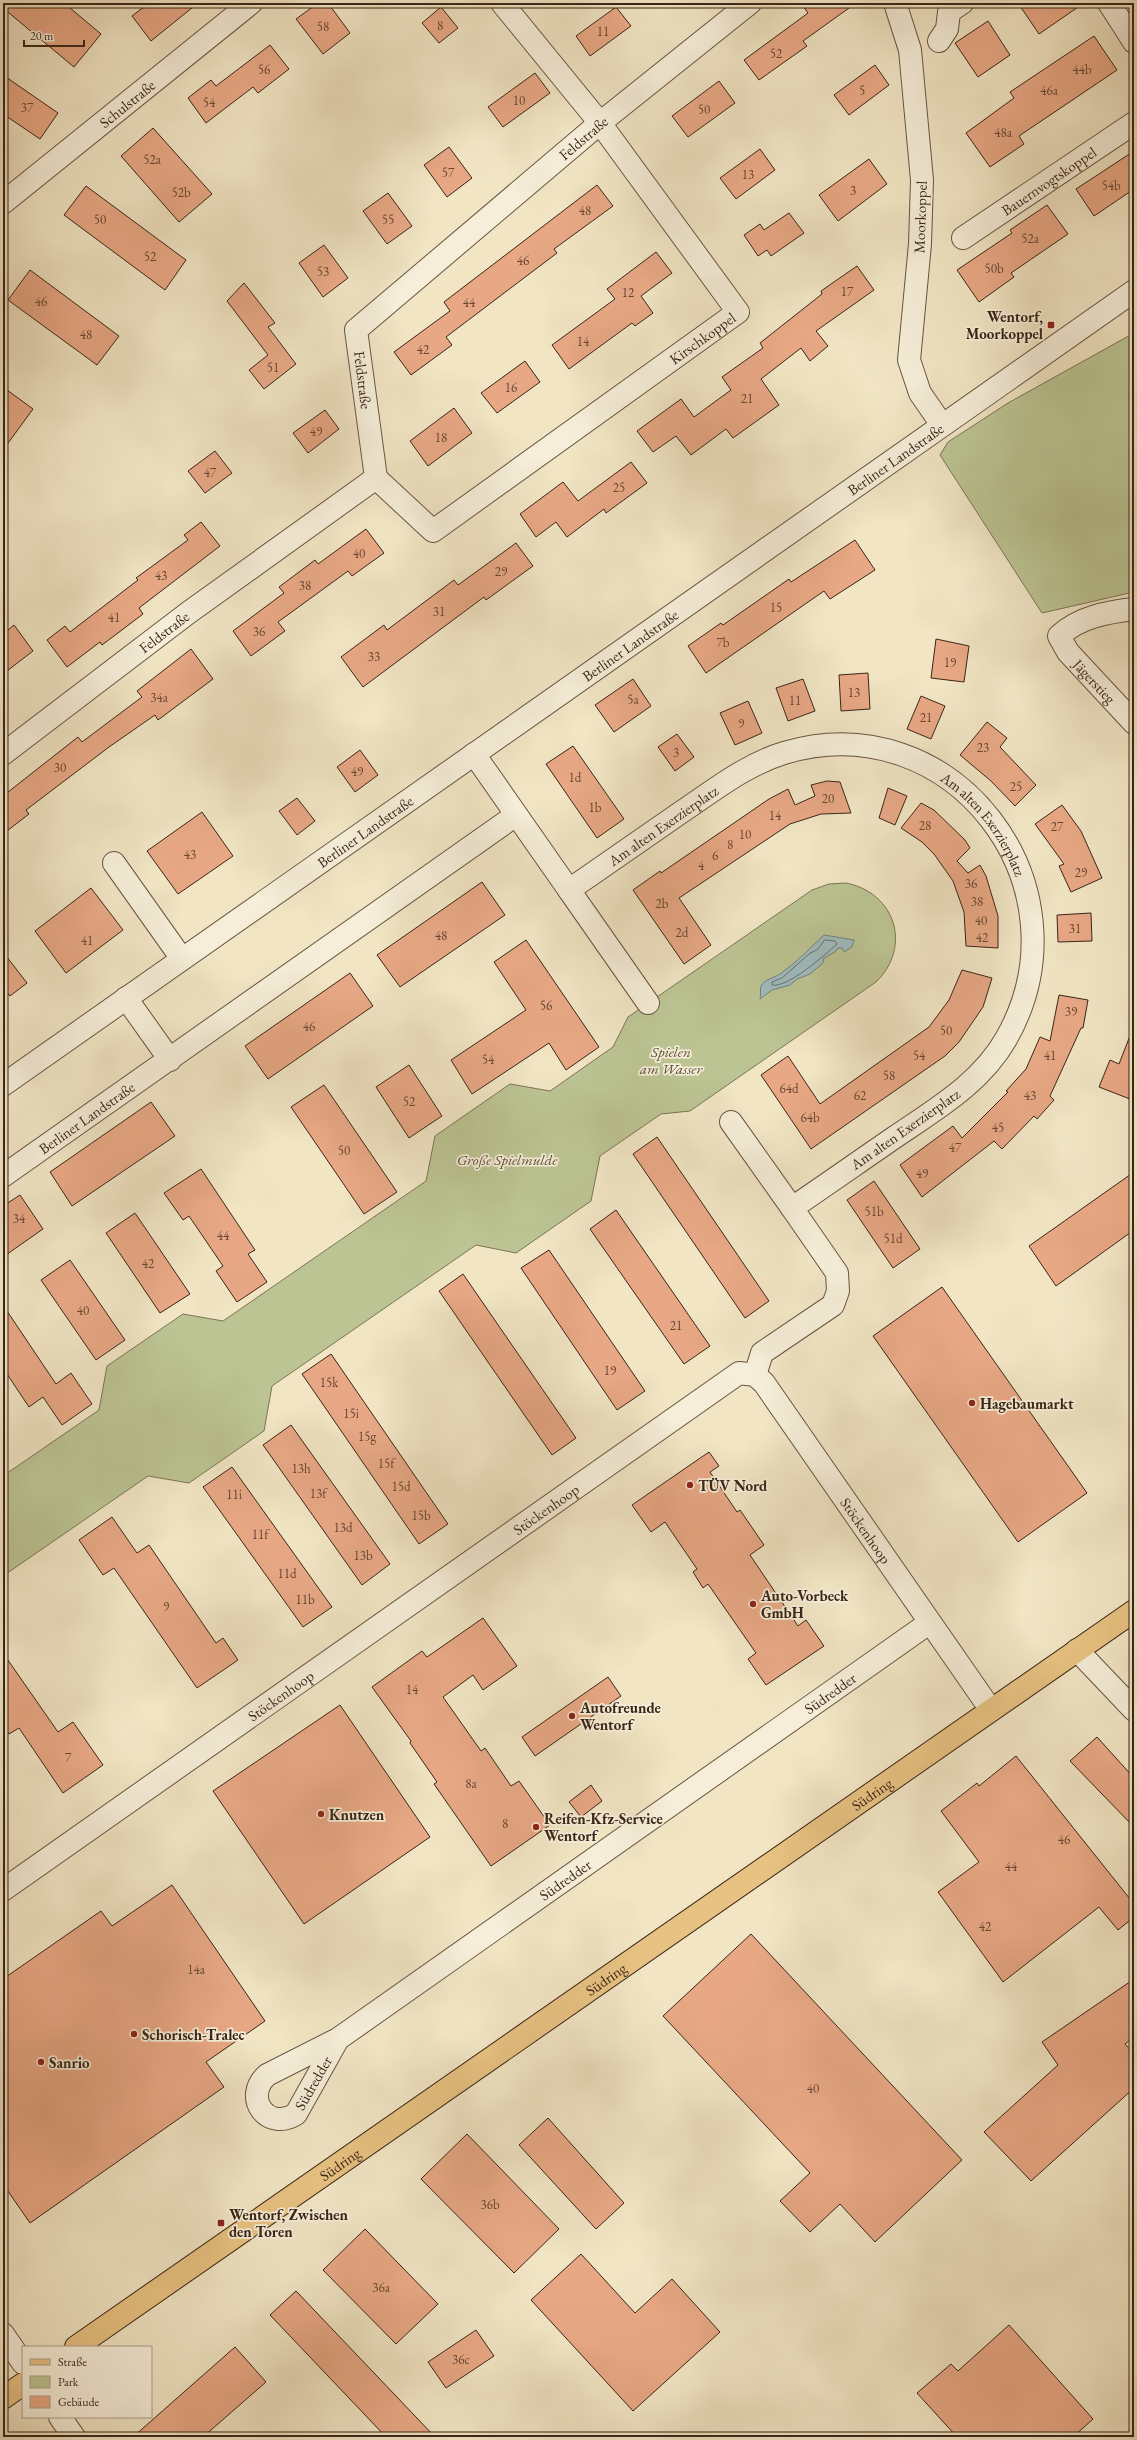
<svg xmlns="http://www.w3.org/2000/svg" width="1137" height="2440" viewBox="0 0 1137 2440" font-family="'EB Garamond',serif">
<rect width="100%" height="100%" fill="#f1e5c4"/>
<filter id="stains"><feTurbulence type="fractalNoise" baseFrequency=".005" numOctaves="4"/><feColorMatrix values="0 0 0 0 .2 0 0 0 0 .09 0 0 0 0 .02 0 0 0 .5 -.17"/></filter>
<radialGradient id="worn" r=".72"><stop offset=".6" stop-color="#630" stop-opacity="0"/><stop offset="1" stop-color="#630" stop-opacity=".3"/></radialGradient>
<g fill="#bcc493" stroke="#7b7455">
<polygon points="1134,333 1134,592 1042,613 940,455 948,442 1008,403"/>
<path d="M846,883C896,893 912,947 876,982L690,1111L661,1114L600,1156L591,1201L516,1253L476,1245L272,1386L264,1431L189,1483L148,1476L3,1576V1476L99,1410L107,1366L183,1314L223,1321L426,1181L435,1136L510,1084L550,1091L613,1047L628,1017L812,890L829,884Z"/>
</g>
<path fill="#9fbcbf" stroke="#77807c" d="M824,935L854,940L852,947L844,952L842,948H838L835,952L824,958L823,963L810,974L797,979L790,985L772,990L760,999C761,995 760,989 761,986C765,979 774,978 780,974C796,963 810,948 824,935Z"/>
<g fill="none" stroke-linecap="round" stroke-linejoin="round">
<path stroke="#6c706b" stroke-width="1" d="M825,940L835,941L837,944C826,954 788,988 772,985V982L782,978L809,954L818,949Z"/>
</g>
<g fill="#e8a885" stroke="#3a2517">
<polygon points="3,3 64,3 101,34 74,67 3,8"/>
<polygon points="149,3 198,3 151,41 132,16"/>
<polygon points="318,3 328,3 350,33 323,54 296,19"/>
<polygon points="801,3 856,3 803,41 807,46 759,80 744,60 808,13"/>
<polygon points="1018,3 1084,3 1039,34"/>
<polygon points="441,7 458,28 439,43 422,23"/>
<polygon points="616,7 631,26 590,56 576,36"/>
<polygon points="988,21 1010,55 978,77 955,43"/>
<polygon points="1094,36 1117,70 1019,136 1024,144 990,167 966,133 1014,98 1010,92"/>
<polygon points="270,45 289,69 258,93 253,87 206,123 188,98 211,80 216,86"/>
<polygon points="875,65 889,85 849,115 834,95"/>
<polygon points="535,73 550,93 503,127 488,107"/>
<polygon points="3,75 58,113 40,139 3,114"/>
<polygon points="719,81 735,103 688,137 672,116"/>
<polygon points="153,128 212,194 179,222 121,156"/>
<polygon points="449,147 472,178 447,197 424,165"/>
<polygon points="760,149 775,170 736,199 720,178"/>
<polygon points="1134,151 1134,189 1094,216 1076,189"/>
<polygon points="869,159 887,184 838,221 819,195"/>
<polygon points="597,185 613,206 554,249 557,253 446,337 452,345 411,375 394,352 450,311 444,302"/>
<polygon points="86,186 186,260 165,290 64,215"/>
<polygon points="388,193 412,226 387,244 363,211"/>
<polygon points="1047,205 1068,234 1011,273 1014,277 979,302 957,270 1012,233 1010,230"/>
<polygon points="789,213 804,233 771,256 767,250 758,256 744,235 760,224 764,230"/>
<polygon points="324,245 348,278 323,297 299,263"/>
<polygon points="656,252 672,273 641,296 653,313 635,326 632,323 569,369 552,345 615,299 607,289"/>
<polygon points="857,266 874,290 816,331 828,346 810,361 801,348 761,379 779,405 733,438 726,429 691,455 676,436 653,452 637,431 681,399 694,417 731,390 722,377 763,348 760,343 822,294 821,291"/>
<polygon points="30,270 119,336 97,365 8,300"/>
<polygon points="244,283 275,323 268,327 296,364 264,389 249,370 268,355 227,301"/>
<polygon points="525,361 540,382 497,413 481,393"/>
<polygon points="3,387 33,409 3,450"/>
<polygon points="454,408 472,433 428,466 410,441"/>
<polygon points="325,410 339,429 308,453 293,433"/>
<polygon points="215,451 232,473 205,493 188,471"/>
<polygon points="631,462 647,483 606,513 604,509 567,537 556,522 536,537 520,514 563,482 578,501"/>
<polygon points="201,522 220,546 139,608 143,614 102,645 100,642 67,667 47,640 65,626 70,632 138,580 136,578 188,540 184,535"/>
<polygon points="366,529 384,553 352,576 348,571 278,622 285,631 251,656 233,631 284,593 279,587 315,560 318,564"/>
<polygon points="855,540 875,570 830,599 824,591 706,673 688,646 721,623 723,625 789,579 791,582"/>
<polygon points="516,543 533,566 486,600 484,597 363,687 341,657 384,625 387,630 454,580 458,585"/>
<polygon points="14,625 33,651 3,674 3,634"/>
<polygon points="936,639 969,646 964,682 931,678"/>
<polygon points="191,649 213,679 158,720 155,715 109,747 26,810 29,814 3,834 3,796 78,737 82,742 142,697 137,691"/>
<polygon points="868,673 870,709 841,711 839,675"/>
<polygon points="633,679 651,706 614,732 595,705"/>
<polygon points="803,679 815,711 788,721 776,688"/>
<polygon points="921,696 945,706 931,739 907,729"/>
<polygon points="748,701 762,733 735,745 720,713"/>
<polygon points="987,722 1007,738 1000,747 1036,785 1015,806 991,781 960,755"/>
<polygon points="677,734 694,757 675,771 658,747"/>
<polygon points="573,746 624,819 597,838 546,764"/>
<polygon points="360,750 378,775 355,792 337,767"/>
<polygon points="827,781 840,782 851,813 821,814 790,824 679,898 711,945 684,964 633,890 660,871 661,873 769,799 788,789 795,805 815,796 811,785"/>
<polygon points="888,788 907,796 895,825 879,818"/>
<polygon points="297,798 315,821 297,835 279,811"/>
<polygon points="921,803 934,810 965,840 970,848 957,861 968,873 980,865 986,876 998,916 998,948 966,946 964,912 953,881 934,854 922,842 901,828"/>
<polygon points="1062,805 1081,831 1102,878 1071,892 1059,866 1064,864 1035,824"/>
<polygon points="202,812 233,856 178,894 147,851"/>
<polygon points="482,882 505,915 400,987 377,955"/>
<polygon points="91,888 123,930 66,973 35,931"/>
<polygon points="1091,913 1092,941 1058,942 1057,915"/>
<polygon points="526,940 599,1047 566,1070 549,1043 472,1094 451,1060 526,1010 494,962"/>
<polygon points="3,952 27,983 10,996 3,987"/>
<polygon points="962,970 992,978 983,1007 959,1042 945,1056 811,1149 761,1075 788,1056 820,1104 929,1027 949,1000"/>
<polygon points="350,973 373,1006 268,1079 245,1046"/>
<polygon points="1059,995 1088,1000 1083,1028 1081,1028 1050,1096 1054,1100 1037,1119 1034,1116 1002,1149 994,1141 922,1197 900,1165 953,1126 962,1138 1008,1092 1006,1091 1026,1069 1040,1037 1050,1041"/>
<polygon points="1133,1028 1134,1089 1130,1099 1099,1087 1110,1060 1119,1064"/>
<polygon points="409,1065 442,1116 409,1138 376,1087"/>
<polygon points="324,1085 397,1192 364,1214 291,1107"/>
<polygon points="151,1102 175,1136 72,1206 50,1172"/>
<polygon points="657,1137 769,1301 745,1318 633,1154"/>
<polygon points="201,1169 255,1250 248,1254 267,1282 237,1302 216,1271 223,1266 189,1216 183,1220 164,1193"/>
<polygon points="1134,1172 1134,1230 1056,1286 1029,1246"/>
<polygon points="874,1181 920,1249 893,1268 847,1200"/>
<polygon points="20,1195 43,1229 3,1257 3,1206"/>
<polygon points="616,1210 710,1346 684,1364 590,1229"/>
<polygon points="135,1213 190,1294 160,1313 106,1233"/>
<polygon points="549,1250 645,1391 617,1410 521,1268"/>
<polygon points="70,1260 125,1340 96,1360 41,1280"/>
<polygon points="463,1274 576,1438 552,1455 439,1291"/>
<polygon points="942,1287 1087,1493 1018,1542 873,1336"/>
<polygon points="3,1305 56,1384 71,1373 92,1404 62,1425 43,1397 29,1407 3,1368"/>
<polygon points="331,1354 448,1524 419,1544 302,1374"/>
<polygon points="291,1425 390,1564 362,1585 263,1445"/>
<polygon points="709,1452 719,1466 710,1472 737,1512 740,1510 764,1545 750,1555 798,1626 806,1620 824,1646 766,1685 748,1659 756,1653 708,1584 703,1588 693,1572 697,1569 665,1522 651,1532 632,1505"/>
<polygon points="232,1467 332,1607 303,1627 203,1487"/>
<polygon points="112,1517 137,1553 149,1545 216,1643 223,1638 238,1660 197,1688 114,1568 103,1575 79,1540"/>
<polygon points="483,1618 517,1666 483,1690 473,1675 443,1697 481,1751 485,1748 511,1786 519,1781 550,1825 491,1866 434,1784 437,1782 410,1743 411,1741 372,1687 422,1651 427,1657"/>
<polygon points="3,1653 58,1732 73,1722 103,1765 63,1793 19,1728 9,1734 3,1725"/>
<polygon points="608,1677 621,1696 535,1756 522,1737"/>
<polygon points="340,1705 430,1837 304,1924 213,1791"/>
<polygon points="1097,1737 1134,1778 1134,1827 1070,1761"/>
<polygon points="1016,1756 1134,1904 1134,1917 1118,1930 1099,1907 1003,1982 938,1892 979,1862 941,1811 977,1783 979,1786"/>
<polygon points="591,1785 602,1801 581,1817 569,1802"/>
<polygon points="172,1885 265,2021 206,2062 224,2087 30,2223 3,2184 3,1979 101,1911 112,1926"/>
<polygon points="751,1934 962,2160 875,2242 840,2204 810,2232 780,2201 810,2173 663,2016"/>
<polygon points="1134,1979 1134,2037 1125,2044 1134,2054 1134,2088 1031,2181 984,2132 1058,2065 1042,2042"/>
<polygon points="548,2118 624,2203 596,2229 519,2145"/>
<polygon points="467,2134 559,2229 514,2273 421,2179"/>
<polygon points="365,2229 438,2304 396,2344 323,2270"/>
<polygon points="581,2254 635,2313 672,2279 720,2332 633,2411 531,2300"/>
<polygon points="296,2291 435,2437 386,2437 270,2315"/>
<polygon points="1009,2325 1093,2419 1073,2437 957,2437 917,2393 951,2364 958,2371"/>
<polygon points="476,2330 494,2356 446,2388 428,2362"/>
<polygon points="235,2347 266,2382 203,2437 133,2437"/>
</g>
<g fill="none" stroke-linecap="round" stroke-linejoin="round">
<g stroke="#685542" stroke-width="24">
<g id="minor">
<polyline points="895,3 910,50 922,180 920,244 909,360 920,393 942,425"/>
<polyline points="1109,3 1134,42"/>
<polyline points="939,41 947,29 949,12 962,3"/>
<path id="s1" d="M3,203L251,3"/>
<path id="s2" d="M963,238L1134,123"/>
<path id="s3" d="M376,478L433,531L738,312L600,123L502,3"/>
<path id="s4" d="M1134,609C1108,612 1079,617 1059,636L1068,652L1134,723"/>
<path id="s5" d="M3,754L188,613L376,478L356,330L600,123L750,3"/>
<path id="s6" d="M474,754L569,890C606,864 643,839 680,813C713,791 745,765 784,753C953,702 1093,887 1006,1039C981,1083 936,1109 895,1137C860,1161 826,1185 792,1208L837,1273L838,1291L833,1305L762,1353L755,1375"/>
<polyline points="114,863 182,959"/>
<polyline points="569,890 648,1003"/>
<polyline points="126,998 170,1060"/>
<path id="s7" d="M3,1085L1134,291"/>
<polyline points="731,1122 792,1208"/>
<path id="s8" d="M3,1176L516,815"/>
<polyline points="1077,1650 1134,1710"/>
<path id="s9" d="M3,1890L739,1373L755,1375L764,1383L991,1710"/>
<path id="s10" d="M338,2039L296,2114C268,2132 242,2098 267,2075L338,2039L929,1623"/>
<polyline points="3,2334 23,2363"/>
<polyline points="60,2417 74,2437"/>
</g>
</g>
<g stroke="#3a2517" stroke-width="24">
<g id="major">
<path id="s11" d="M76,2347L1134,1611"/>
<polyline points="3,2398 23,2384"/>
</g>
</g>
<use href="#minor" stroke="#f6eed9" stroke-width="22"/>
<use href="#major" stroke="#e8c282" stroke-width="22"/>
</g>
<g fill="#8f2418" stroke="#f6eed9" stroke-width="1.5">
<rect x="1047" y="321" width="8" height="8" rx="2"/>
<circle cx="972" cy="1403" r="4"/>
<circle cx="690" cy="1485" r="4"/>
<circle cx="753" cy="1604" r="4"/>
<circle cx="572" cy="1716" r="4"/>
<circle cx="321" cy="1814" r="4"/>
<circle cx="536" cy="1827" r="4"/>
<circle cx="134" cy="2034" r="4"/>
<circle cx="41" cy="2062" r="4"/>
<rect x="217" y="2219" width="8" height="8" rx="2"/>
</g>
<g text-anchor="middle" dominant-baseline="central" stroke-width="3.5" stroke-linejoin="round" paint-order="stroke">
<g font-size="13" fill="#664632">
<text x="440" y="25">8</text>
<text x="323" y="26">58</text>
<text x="603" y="31">11</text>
<text x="776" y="53">52</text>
<text x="264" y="69">56</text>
<text x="1082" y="69">44b</text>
<text x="862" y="90">5</text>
<text x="1049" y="90">46a</text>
<text x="519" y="100">10</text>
<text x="209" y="102">54</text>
<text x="27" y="107">37</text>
<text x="704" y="109">50</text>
<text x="1003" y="132">48a</text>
<text x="152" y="159">52a</text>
<text x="448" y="172">57</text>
<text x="748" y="174">13</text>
<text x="1111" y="185">54b</text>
<text x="853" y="190">3</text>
<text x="181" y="192">52b</text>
<text x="585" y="210">48</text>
<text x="100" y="219">50</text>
<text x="388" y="219">55</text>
<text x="1030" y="238">52a</text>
<text x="150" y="256">52</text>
<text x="523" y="260">46</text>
<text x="994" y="268">50b</text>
<text x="323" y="271">53</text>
<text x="847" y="291">17</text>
<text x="628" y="292">12</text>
<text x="41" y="301">46</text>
<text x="469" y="302">44</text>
<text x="86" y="334">48</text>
<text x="583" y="341">14</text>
<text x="423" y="349">42</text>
<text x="273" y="367">51</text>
<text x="511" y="387">16</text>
<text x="747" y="398">21</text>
<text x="316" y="431">49</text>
<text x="441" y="437">18</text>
<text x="210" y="472">47</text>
<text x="619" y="487">25</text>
<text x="359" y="553">40</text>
<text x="501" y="571">29</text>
<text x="161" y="575">43</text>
<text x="305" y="585">38</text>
<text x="776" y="607">15</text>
<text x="439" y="611">31</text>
<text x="114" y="617">41</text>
<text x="259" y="631">36</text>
<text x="723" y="642">7b</text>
<text x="374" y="656">33</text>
<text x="950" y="662">19</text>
<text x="854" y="692">13</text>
<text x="159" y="697">34a</text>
<text x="633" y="699">5a</text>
<text x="795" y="700">11</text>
<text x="926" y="717">21</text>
<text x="741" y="723">9</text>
<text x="983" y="747">23</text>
<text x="676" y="752">3</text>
<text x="60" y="767">30</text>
<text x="357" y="771">49</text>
<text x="575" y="777">1d</text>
<text x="1016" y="786">25</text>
<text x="828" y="798">20</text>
<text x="595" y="807">1b</text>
<text x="775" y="815">14</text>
<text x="925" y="825">28</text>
<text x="1057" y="826">27</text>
<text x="745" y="834">10</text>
<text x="730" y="844">8</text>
<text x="190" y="854">43</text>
<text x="715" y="855">6</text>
<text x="701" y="865">4</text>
<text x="1081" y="872">29</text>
<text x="971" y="883">36</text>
<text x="977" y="901">38</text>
<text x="662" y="903">2b</text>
<text x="981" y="920">40</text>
<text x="1075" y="928">31</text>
<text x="682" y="932">2d</text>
<text x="441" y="935">48</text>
<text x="982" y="937">42</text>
<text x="87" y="940">41</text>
<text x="546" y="1005">56</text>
<text x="1071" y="1011">39</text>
<text x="309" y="1026">46</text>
<text x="946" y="1030">50</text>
<text x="919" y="1055">54</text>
<text x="1050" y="1055">41</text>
<text x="488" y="1059">54</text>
<text x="889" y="1075">58</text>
<text x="789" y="1088">64d</text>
<text x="860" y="1095">62</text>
<text x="1030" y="1095">43</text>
<text x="409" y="1101">52</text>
<text x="810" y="1117">64b</text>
<text x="998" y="1127">45</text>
<text x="955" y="1147">47</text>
<text x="344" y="1150">50</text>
<text x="922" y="1173">49</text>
<text x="874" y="1211">51b</text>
<text x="19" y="1218">34</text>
<text x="223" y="1235">44</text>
<text x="893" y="1238">51d</text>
<text x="148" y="1263">42</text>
<text x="83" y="1310">40</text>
<text x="676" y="1325">21</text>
<text x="610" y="1370">19</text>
<text x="329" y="1382">15k</text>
<text x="351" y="1413">15i</text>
<text x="367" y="1436">15g</text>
<text x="386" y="1463">15f</text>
<text x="301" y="1468">13h</text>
<text x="401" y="1486">15d</text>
<text x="318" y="1493">13f</text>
<text x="234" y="1494">11i</text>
<text x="421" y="1515">15b</text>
<text x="343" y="1527">13d</text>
<text x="260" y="1534">11f</text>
<text x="363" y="1555">13b</text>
<text x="287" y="1573">11d</text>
<text x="305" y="1599">11b</text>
<text x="166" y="1606">9</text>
<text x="412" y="1689">14</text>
<text x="68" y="1757">7</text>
<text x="471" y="1783">8a</text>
<text x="505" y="1823">8</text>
<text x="1064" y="1839">46</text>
<text x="1011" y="1866">44</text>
<text x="985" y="1926">42</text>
<text x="196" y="1969">14a</text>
<text x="813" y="2088">40</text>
<text x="490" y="2204">36b</text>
<text x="381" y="2287">36a</text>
<text x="461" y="2359">36c</text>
</g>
<g font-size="15" fill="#3a2517" stroke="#f6eed9">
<text stroke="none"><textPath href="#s1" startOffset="159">Schulstraße</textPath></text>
<text stroke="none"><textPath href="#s5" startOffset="911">Feldstraße</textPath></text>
<text stroke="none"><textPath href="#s2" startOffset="103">Bauernvogtskoppel</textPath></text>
<text transform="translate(920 217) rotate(-88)">Moorkoppel</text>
<text stroke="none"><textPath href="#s3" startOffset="409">Kirschkoppel</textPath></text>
<text transform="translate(363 380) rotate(83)">Feldstraße</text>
<text stroke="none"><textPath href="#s7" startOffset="1090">Berliner Landstraße</textPath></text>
<text stroke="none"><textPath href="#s5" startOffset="202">Feldstraße</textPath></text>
<text stroke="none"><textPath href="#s7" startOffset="766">Berliner Landstraße</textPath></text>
<text stroke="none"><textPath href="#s4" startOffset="139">Jägerstieg</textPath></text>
<text stroke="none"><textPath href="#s6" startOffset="280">Am alten Exerzierplatz</textPath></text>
<text stroke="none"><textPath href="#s6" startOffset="652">Am alten Exerzierplatz</textPath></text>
<text stroke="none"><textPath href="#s7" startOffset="442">Berliner Landstraße</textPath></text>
<text stroke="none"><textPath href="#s8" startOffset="102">Berliner Landstraße</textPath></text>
<text transform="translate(905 1129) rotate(-35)">Am alten Exerzierplatz</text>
<text stroke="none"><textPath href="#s9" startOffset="663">Stöckenhoop</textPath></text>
<text stroke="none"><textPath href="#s9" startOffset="1107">Stöckenhoop</textPath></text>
<text stroke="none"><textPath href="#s10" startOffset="844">Südredder</textPath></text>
<text stroke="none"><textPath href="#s9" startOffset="339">Stöckenhoop</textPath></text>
<text stroke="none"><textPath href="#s11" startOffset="969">Südring</textPath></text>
<text stroke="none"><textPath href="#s10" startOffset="520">Südredder</textPath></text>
<text stroke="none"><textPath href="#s11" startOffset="645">Südring</textPath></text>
<text transform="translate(313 2083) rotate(-60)">Südredder</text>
<text stroke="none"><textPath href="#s11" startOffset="321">Südring</textPath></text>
</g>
<g font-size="15" font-weight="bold" fill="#3a2517" stroke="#f6eed9" text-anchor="start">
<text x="1043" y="316" text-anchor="end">Wentorf,<tspan x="1043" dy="17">Moorkoppel</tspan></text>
<text x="980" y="1403">Hagebaumarkt</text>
<text x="698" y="1485">TÜV Nord</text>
<text x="761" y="1595">Auto-Vorbeck<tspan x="761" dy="17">GmbH</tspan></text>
<text x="580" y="1707">Autofreunde<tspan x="580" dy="17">Wentorf</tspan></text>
<text x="329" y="1814">Knutzen</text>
<text x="544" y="1818">Reifen-Kfz-Service<tspan x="544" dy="17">Wentorf</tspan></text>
<text x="142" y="2034">Schorisch-Tralec</text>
<text x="49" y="2062">Sanrio</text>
<text x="229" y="2214">Wentorf, Zwischen<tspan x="229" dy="17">den Toren</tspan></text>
</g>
<g font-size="15" font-style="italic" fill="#5a4d36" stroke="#f6eed9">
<text x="671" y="1051">Spielen<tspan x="671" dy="17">am Wasser</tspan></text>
<text x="507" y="1159">Große Spielmulde</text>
</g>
</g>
<rect width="1137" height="2440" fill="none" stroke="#f1e5c4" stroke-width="16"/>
<rect x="4" y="4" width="1129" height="2432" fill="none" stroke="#3a2517" stroke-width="2"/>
<rect x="8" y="8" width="1121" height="2424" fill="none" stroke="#3a2517"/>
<rect x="22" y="2346" width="130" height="72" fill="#f6eed9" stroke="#ab9e8b"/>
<rect x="30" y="2359" width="20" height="6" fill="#e8c282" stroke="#ab9e8b"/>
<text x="58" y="2366" font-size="12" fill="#3a2517">Straße</text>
<rect x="30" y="2376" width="20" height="12" fill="#bcc493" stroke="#ab9e8b"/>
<text x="58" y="2386" font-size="12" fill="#3a2517">Park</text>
<rect x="30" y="2396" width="20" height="12" fill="#e8a885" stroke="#ab9e8b"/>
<text x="58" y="2406" font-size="12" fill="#3a2517">Gebäude</text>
<path d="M24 40v6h60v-6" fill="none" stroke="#3a2517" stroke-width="2"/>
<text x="30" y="40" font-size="12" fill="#3a2517" stroke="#f6eed9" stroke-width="3" paint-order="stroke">20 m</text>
<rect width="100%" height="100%" filter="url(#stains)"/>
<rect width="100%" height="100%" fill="url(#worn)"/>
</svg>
